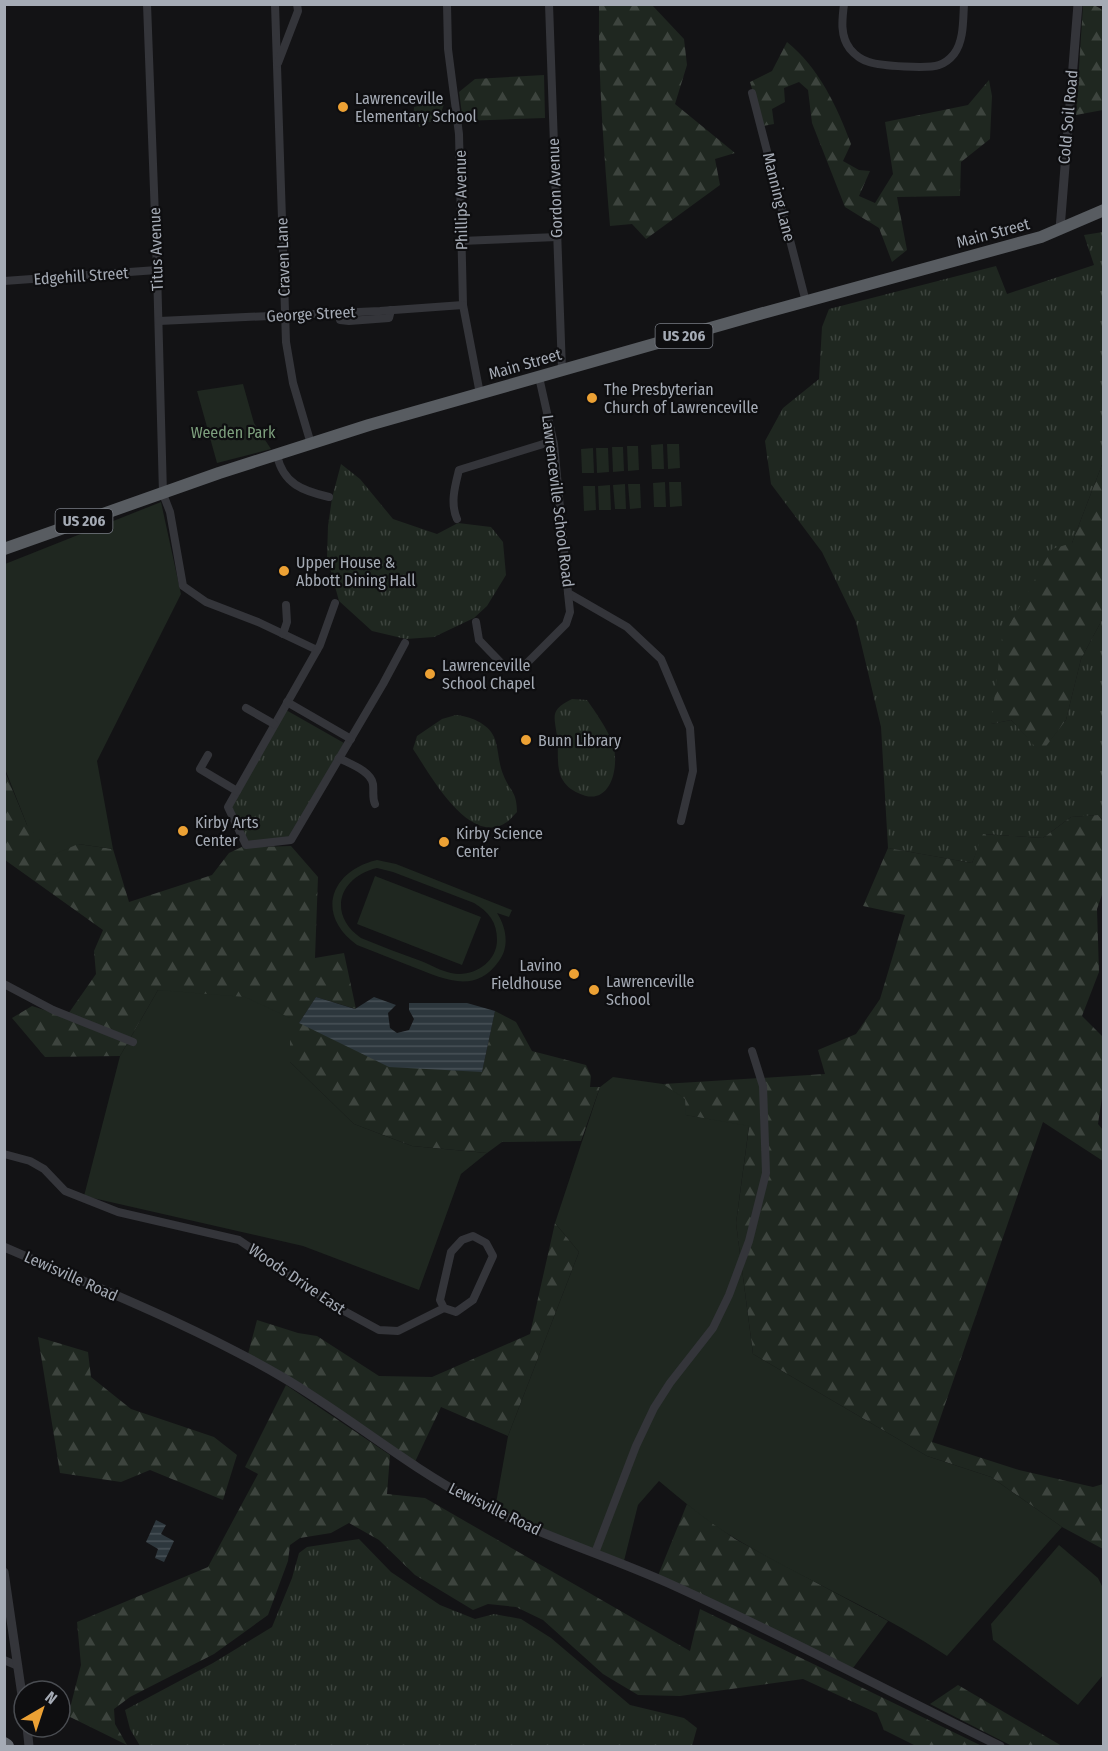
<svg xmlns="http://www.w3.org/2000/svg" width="1108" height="1751" viewBox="0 0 1108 1751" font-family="'Fira Sans Condensed',sans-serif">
<defs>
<pattern id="grass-tufts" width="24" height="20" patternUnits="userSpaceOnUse" patternTransform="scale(1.5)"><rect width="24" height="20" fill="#1f2720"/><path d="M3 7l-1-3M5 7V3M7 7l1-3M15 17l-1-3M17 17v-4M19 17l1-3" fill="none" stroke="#3d443e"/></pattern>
<pattern id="forest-firs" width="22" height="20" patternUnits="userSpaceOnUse" patternTransform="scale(1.5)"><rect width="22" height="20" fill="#1f2720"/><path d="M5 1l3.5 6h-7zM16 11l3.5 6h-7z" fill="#3d443e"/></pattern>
<pattern id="water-rules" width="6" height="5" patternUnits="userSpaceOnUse" patternTransform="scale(1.5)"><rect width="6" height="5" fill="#2d373d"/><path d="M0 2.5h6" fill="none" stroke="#485157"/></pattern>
</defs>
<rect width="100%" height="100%" fill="#131315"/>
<g fill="url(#grass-tufts)">
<polygon points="1103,232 1103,462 1072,543 991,724 1011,720 1041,752 1066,720 1081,659 1103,618 1103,820 1098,815 1071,817 1043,838 984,834 972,863 888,848 881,727 856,622 822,552 771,484 765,441 783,408 819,379 822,327 829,309 996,266 1007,294 1094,265 1084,235"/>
<polygon points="341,464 360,479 393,519 437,534 458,523 491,527 503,542 506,575 487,606 474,618 434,637 406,639 372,631 339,601 327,557 328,526 332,498"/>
<path d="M572,699L587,700C596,713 607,728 613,744C620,768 610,809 578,793C571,790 565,785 561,777C556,764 559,750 557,736C554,715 550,710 572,699Z"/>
<polygon points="286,710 344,743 289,837 248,842 232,807"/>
<path d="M456,715C469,716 488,723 494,737C499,749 498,762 503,774C509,791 517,790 517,812C514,815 511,819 507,822C469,848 430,774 413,749L417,736L442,719Z"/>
<polygon points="359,1539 391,1572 440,1605 475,1619 494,1614 521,1619 551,1638 630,1705 684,1718 697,1728 692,1746 140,1746 130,1729 125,1710 213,1663 272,1627 292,1578 299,1553 307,1547"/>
</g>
<g fill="url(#forest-firs)">
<path d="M599,5H652L684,39L687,65L675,104L735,153L715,159L720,185L646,239L632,224L610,226C604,152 598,79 599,5Z"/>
<polygon points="1083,5 1094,5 1103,10 1103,110 1076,115"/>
<path d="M787,42C819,68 837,106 851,144L843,161L859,170L870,171L859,196L875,203L893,174L885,122L968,105L989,80L992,96L990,139L961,162L960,196L897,197L907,250L892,262L879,228L845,207L812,123L808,90L799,82L784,88L785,102L772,109L774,124L763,126L750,82L772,71Z"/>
<polygon points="544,75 545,118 463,121 459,92 475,79"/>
<polygon points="1103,462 1103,618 1081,659 1066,720 1041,753 1011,720 991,724 1002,638 1052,549 1072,543"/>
<polygon points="4,769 27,825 78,844 113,849 129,902 212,875 229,853 246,845 256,847 291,846 318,877 315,958 344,953 356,1009 316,997 299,1023 482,1072 495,1011 516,1022 532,1051 586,1065 591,1076 590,1087 600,1087 581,1141 502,1142 487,1153 412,1146 354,1124 290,1062 290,1018 158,990 120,1056 45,1057 12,1018 32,1006 66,1017 96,974 94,951 103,930 5,860"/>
<polygon points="1098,815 1103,820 1103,892 1097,909 1099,972 1082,1016 1103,1037 1103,1091 1098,1124 1103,1130 1103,1161 1043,1122 932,1442 1019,1470 1093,1487 1103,1484 1103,1549 1062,1527 991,1477 927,1456 753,1354 736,1223 749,1127 685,1115 663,1084 825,1074 818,1050 856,1034 880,999 905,915 863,906 888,848 972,863 983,834 1043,838 1071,817"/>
<polygon points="555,1223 579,1252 508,1436 441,1407 414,1464 248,1354 257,1320 298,1333 317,1336 379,1376 432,1377 530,1334"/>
<polygon points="38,1337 88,1352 91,1377 131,1409 214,1437 237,1455 223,1500 150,1470 121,1482 60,1473"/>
<polygon points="286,1385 390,1455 387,1494 425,1498 690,1651 700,1609 982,1746 916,1746 884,1730 877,1713 803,1679 680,1696 638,1695 603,1674 543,1620 516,1607 488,1604 473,1610 415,1575 379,1540 349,1523 331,1533 300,1538 290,1545 288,1561 268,1615 214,1654 130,1697 114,1709 115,1724 127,1745 68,1716 81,1665 77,1622 208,1567 258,1474 245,1467"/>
<polygon points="687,1504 735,1539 888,1621 853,1668 657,1578"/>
<polygon points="958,1685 1062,1746 1012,1746 930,1704"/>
</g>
<g fill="#1f2720" fill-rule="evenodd">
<polygon points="442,99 444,104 442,110 445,122 426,122 424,127 419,127 417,121 413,120 414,107 430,103 435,104 435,101"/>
<polygon points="243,384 254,423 271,449 217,463 197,391"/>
<polygon points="663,444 664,469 652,469 651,445"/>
<polygon points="667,444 679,444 680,468 668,469"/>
<polygon points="627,446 638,446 639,470 628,471"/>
<polygon points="612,447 623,447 624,471 613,472"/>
<polygon points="593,448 594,473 582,473 581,449"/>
<polygon points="596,448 608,448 609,472 597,473"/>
<polygon points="665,482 666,507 654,507 653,483"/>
<polygon points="669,482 681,482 682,506 670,507"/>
<polygon points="625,484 626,509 615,509 613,485"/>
<polygon points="628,484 640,484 641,508 630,509"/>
<polygon points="610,485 611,510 599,510 598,486"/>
<polygon points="583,486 595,486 596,510 584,511"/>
<polygon points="161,502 181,594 97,761 113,849 78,844 53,855 27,825 5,769 5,564"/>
<path d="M377,860L396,864L512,910L509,917L497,913C506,927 510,946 499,961C475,995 444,979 413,967C394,960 376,952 357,945C315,915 330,871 377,860ZM377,868L393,872L474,903C489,912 497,922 497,940C497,963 472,978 451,973C441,971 431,965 421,961C401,954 381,946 361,938C327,914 339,877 377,868Z"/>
<polygon points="375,876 481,917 462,965 357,924"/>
<polygon points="158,990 245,997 290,1018 290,1062 354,1124 412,1146 487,1153 461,1174 419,1290 303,1246 84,1196 120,1056"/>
<path d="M613,1077L663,1084L685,1099L686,1115L749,1126L736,1223L753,1354L927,1456L991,1477L1062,1527L947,1656C880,1611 805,1580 736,1539C709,1523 684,1502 659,1481L638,1505L623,1565L495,1509L508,1436L579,1252L555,1223L600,1087Z"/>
<polygon points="1059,1545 1098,1578 1103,1588 1103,1675 1078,1705 993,1640 991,1624"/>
</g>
<g fill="url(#water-rules)">
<polygon points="316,997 355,1009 374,997 396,1005 388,1013 390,1028 397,1033 409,1030 414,1019 409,1010 409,1003 467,1003 495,1011 482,1072 389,1067 299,1023"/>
<polygon points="156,1520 166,1525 161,1534 174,1541 164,1562 155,1558 158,1549 146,1542"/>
</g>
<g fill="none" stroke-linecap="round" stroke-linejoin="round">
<g stroke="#34353a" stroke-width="8">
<polyline points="147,4 157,270 163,494 170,512 183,586 206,602 258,622 317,650"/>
<polyline points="275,4 286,342 293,383 311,444"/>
<polyline points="447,4 448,49 459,134 463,305 480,394"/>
<polyline points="549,4 562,370"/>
<path d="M844,4C842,20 840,36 850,49C855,55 862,60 869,62C881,66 928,69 939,65C945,63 950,59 954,54C964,41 963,20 964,4"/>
<polyline points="278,63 298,11 297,4"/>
<polyline points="752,93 806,302"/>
<polyline points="461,241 557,237"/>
<polyline points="4,281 157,270"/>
<polyline points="339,313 340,320 349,321 389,318 391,310"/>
<polyline points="159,321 380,311 463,305"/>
<polyline points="539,377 554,444 568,593 627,627 661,659 690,728 693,771 681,821"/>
<path d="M277,455C283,484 303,491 329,497"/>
<path d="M457,519C450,503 455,486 459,470L553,441"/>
<polyline points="335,603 320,645 228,807 246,845 291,840 383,684 405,643"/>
<polyline points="476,622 479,640 504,666 525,665 566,624 570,612 568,593"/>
<polyline points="283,634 287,622 286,605"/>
<polyline points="287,702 351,739"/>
<polyline points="246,708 274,724"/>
<polyline points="208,755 200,769 237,791"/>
<path d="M339,758C350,764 371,771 373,784C374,792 372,797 375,804"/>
<polyline points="4,984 53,1010 133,1042"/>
<polyline points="4,1154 30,1161 44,1169 65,1191 118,1212 239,1240 335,1306 379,1330 398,1331 444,1308 456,1312 473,1300 493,1256 486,1243 473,1236 462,1240 451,1252 440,1300 444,1308"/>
<polyline points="595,1553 636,1446 654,1408 670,1383 713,1328 729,1295 749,1241 766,1173 763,1086 752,1051"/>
<polyline points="4,1660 18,1666"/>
</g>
<g stroke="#34353a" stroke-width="9">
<polyline points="1060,229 1078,4"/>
<path d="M4,1247C98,1288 195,1326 284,1378C348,1416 406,1465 472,1500C535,1534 603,1554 668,1583C781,1634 889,1692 1000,1746"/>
<polyline points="4,1572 24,1709"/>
<polyline points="27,1727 29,1746"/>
</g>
<polyline stroke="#585c61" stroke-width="12" points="4,549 219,473 369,425 756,315 1041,237 1104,210"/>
<polyline stroke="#60646a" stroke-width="14" points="4,1744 7,1746"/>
</g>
<g fill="#eca134" stroke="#0e0e10" stroke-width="2">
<circle cx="343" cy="107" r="6"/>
<circle cx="592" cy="398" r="6"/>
<circle cx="284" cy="571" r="6"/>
<circle cx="430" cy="674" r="6"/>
<circle cx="526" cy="740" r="6"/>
<circle cx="183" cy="831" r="6"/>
<circle cx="444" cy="842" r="6"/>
<circle cx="574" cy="974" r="6"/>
<circle cx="594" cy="990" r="6"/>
</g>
<g text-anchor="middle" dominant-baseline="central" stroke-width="4.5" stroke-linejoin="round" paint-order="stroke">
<g fill="#0e0e10" stroke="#787c84" stroke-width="1.5">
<rect x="655.5" y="324" width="57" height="24" rx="4.5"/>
<rect x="55.5" y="509" width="57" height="24" rx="4.5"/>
</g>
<g font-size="15" font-weight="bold" fill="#a5abb5">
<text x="684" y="336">US 206</text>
<text x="84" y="521">US 206</text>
</g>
<g font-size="16" fill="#a5abb5" stroke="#0e0e10" text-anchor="start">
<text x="355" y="98">Lawrenceville<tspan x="355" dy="18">Elementary School</tspan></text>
<text x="604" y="389">The Presbyterian<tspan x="604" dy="18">Church of Lawrenceville</tspan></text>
<text x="296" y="562">Upper House &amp;<tspan x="296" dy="18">Abbott Dining Hall</tspan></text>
<text x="442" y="665">Lawrenceville<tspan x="442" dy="18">School Chapel</tspan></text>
<text x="538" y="740">Bunn Library</text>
<text x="195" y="822">Kirby Arts<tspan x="195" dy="18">Center</tspan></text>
<text x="456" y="833">Kirby Science<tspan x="456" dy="18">Center</tspan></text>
<text x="562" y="965" text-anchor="end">Lavino<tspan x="562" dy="18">Fieldhouse</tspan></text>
<text x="606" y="981">Lawrenceville<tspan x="606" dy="18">School</tspan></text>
</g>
<g font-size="16" fill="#a5abb5" stroke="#0e0e10">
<text transform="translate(1068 117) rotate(-85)">Cold Soil Road</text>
<text transform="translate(555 188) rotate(-92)">Gordon Avenue</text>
<text transform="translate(779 197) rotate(76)">Manning Lane</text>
<text transform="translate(461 200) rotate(-91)">Phillips Avenue</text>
<text transform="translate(993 233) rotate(-15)">Main Street</text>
<text transform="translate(156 249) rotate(-92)">Titus Avenue</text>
<text transform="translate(283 257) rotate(-92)">Craven Lane</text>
<text transform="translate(81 276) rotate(-4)">Edgehill Street</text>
<text transform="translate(311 314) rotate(-3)">George Street</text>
<text transform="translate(525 364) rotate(-16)">Main Street</text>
<text transform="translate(558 501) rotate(83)">Lawrenceville School Road</text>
<text transform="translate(71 1276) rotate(24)">Lewisville Road</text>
<text transform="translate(297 1279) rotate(34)">Woods Drive East</text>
<text transform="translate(495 1509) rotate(26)">Lewisville Road</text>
</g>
<g font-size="16" fill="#7d9f7d" stroke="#0e0e10">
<text x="233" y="432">Weeden Park</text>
</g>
</g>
<rect width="1108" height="1751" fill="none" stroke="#a5abb5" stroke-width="12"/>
<g transform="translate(42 1709) rotate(39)"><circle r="28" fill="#0e0e10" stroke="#4a4d52" stroke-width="1.5"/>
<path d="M0-4.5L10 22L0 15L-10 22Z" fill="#eca134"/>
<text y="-9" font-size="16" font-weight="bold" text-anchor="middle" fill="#a5abb5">N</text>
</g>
</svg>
